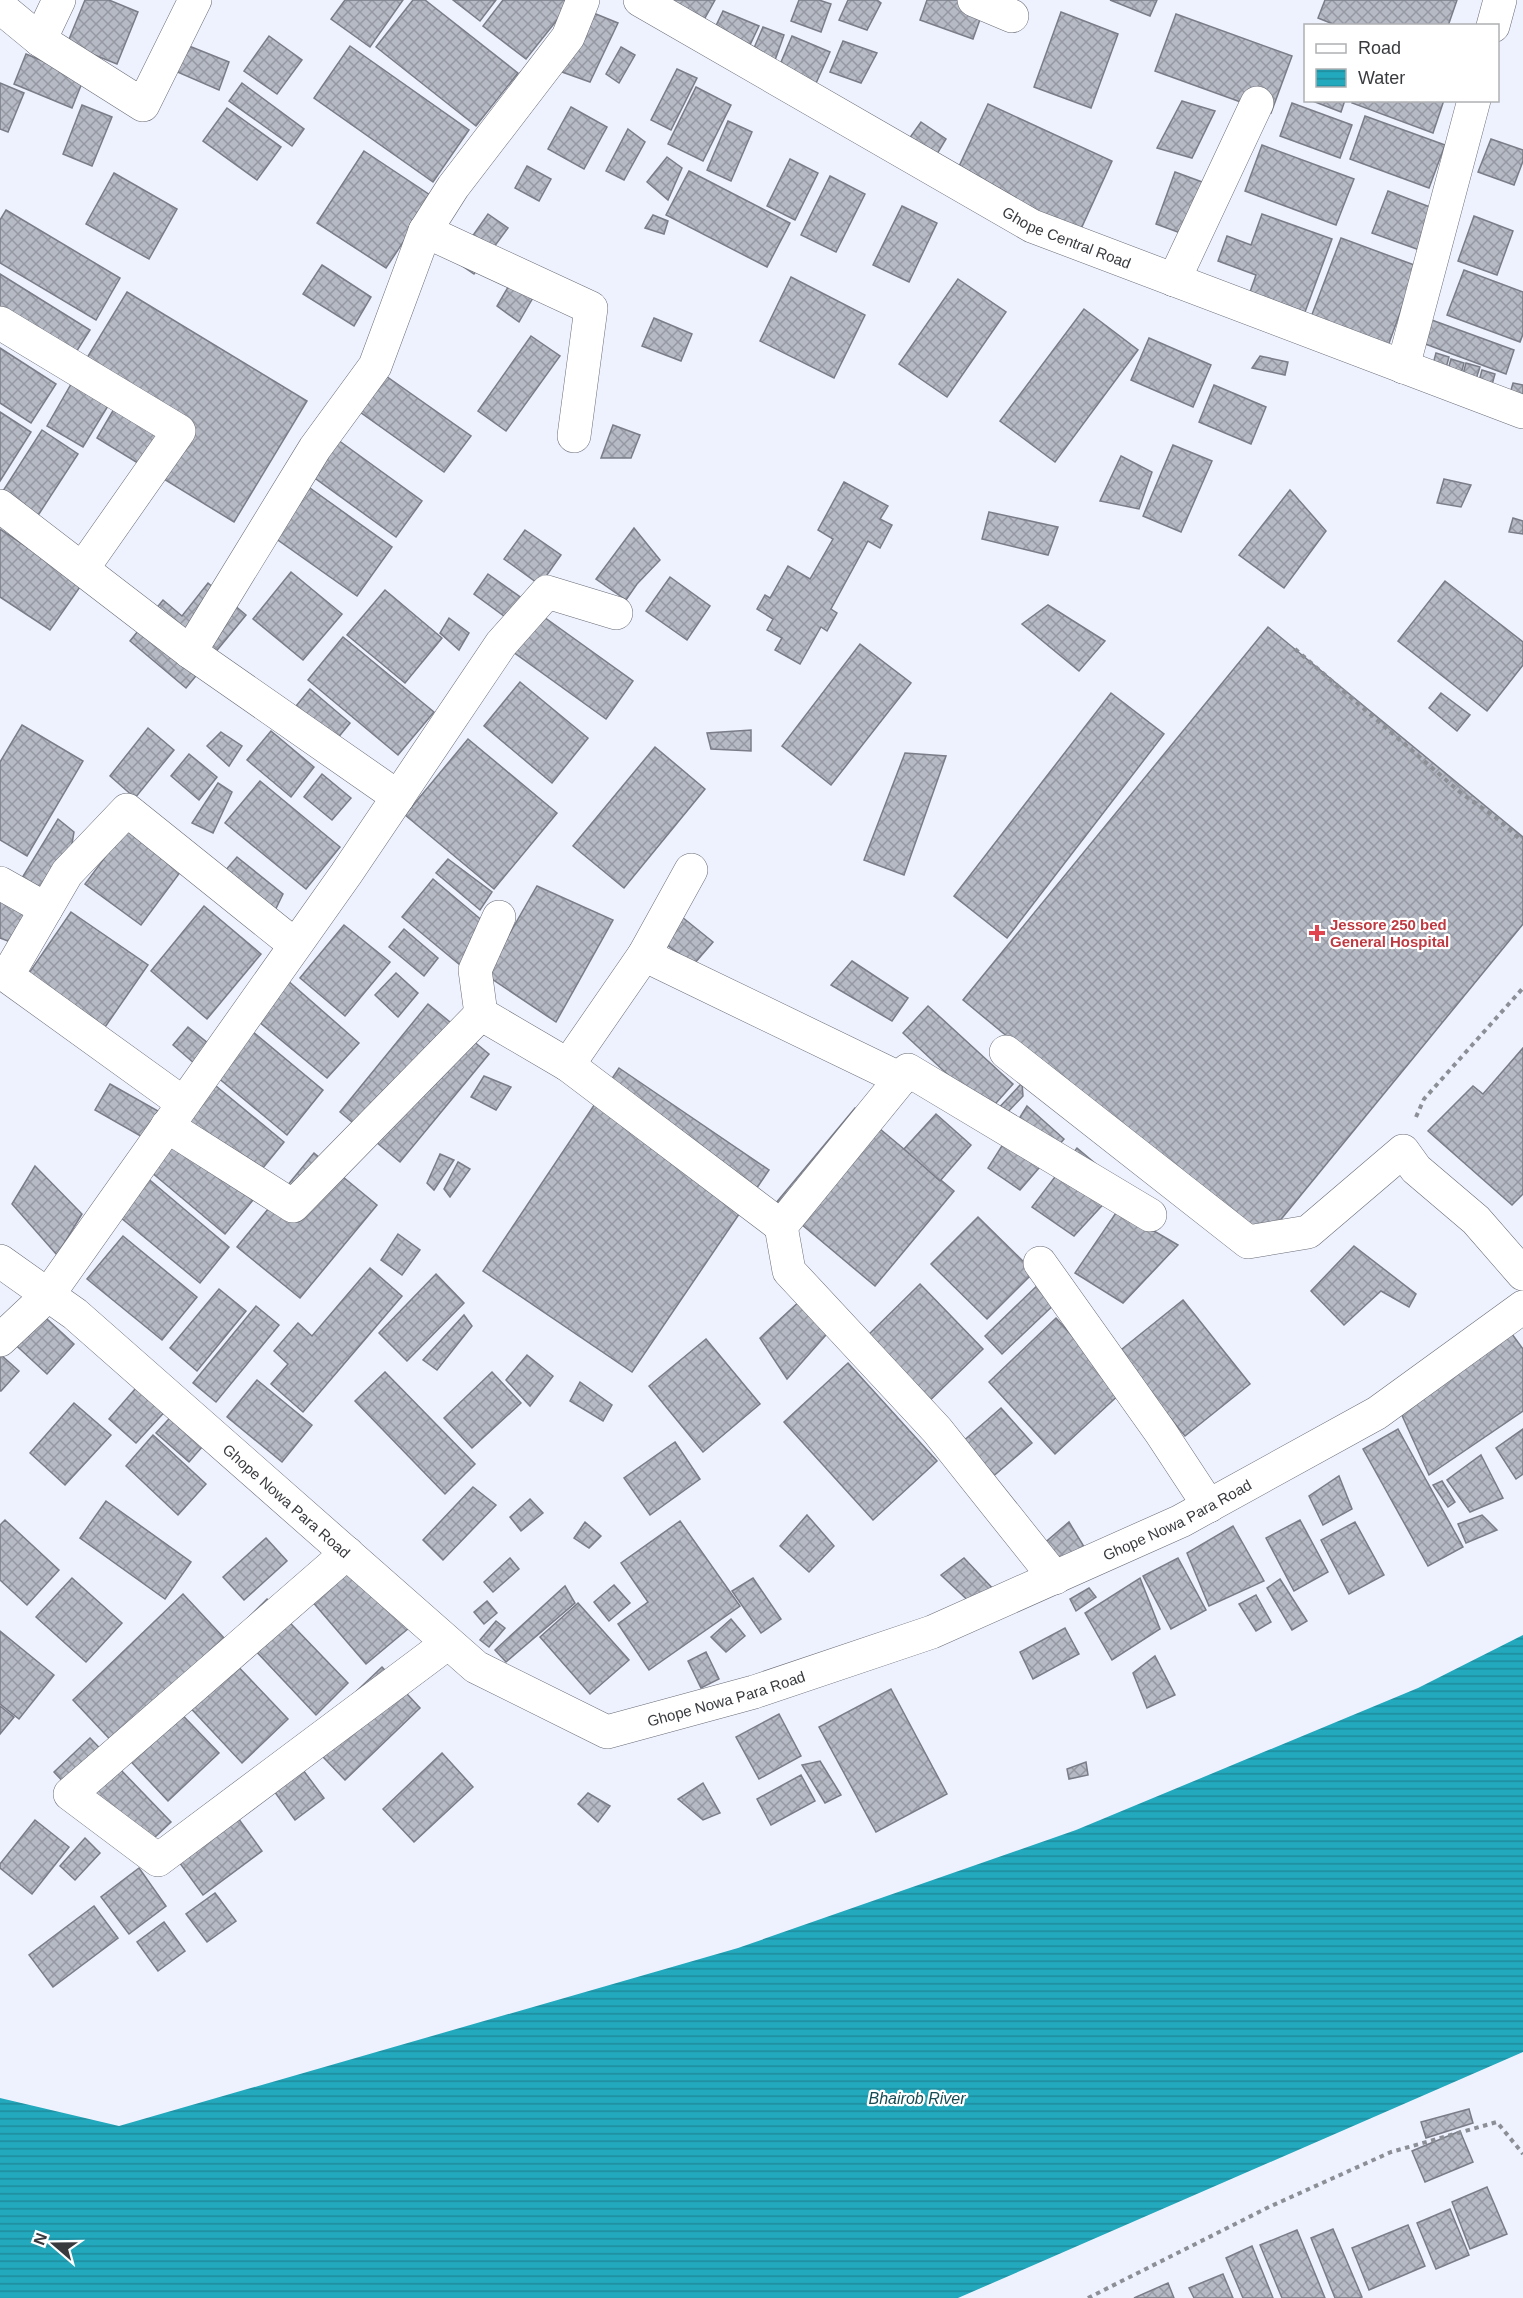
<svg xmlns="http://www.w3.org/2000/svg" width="1523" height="2298" viewBox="0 0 1523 2298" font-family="Helvetica,sans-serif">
<defs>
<pattern id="water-rules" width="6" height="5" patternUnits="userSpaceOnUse" patternTransform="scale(1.5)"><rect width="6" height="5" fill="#22a9bd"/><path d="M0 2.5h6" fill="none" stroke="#1f8b9b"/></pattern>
<pattern id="building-cross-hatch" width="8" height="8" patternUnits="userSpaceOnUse" patternTransform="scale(1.5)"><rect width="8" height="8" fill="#b6bac5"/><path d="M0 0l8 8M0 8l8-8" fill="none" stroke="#9598a1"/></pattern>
</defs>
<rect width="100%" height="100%" fill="#eef2fe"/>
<polygon fill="url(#water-rules)" points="1523,1635 1523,2052 958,2298 0,2298 0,2098 119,2126 738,1948 1076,1830 1418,1688"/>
<g fill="url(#building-cross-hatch)" stroke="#7a7d87" stroke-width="1.5">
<polygon points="85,0 109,0 138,12 117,64 67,44"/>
<polygon points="345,0 403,0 370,47 331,19"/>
<polygon points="413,0 425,0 518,73 476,126 376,47"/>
<polygon points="453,0 496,0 480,21"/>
<polygon points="503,0 573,0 526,59 483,26"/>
<polygon points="662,0 715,0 700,27"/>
<polygon points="799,0 819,0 831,4 821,32 791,21"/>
<polygon points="848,0 877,0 881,3 867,30 839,20"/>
<polygon points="927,0 987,0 973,39 920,20"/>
<polygon points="1110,0 1157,0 1150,16"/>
<polygon points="1325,0 1457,0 1448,26 1338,26 1318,18"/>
<polygon points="723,11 759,26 749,47 714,30"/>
<polygon points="591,12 618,23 590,82 562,72"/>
<polygon points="1061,12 1118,34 1091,108 1034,87"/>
<polygon points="1176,14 1292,56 1271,113 1155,71"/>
<polygon points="763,27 784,35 774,63 751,55"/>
<polygon points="269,36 302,60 277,94 244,71"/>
<polygon points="792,36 830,52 813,90 776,74"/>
<polygon points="843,41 877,53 861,83 830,72"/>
<polygon points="189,46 229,62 219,90 175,71"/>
<polygon points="350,46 469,130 433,182 314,98"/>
<polygon points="621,47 635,55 619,83 606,74"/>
<polygon points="26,54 84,78 72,108 14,84"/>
<polygon points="677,69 697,78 671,130 651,120"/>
<polygon points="0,83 24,93 8,132 0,129"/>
<polygon points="242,83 304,129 292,146 229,101"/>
<polygon points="696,87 731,105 703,161 668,144"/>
<polygon points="1310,100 1345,100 1341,112"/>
<polygon points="1354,100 1444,100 1433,133 1352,103"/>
<polygon points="1182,101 1215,111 1192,158 1157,148"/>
<polygon points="1292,103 1352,125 1340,158 1280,136"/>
<polygon points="988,104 1112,161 1080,231 955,175"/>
<polygon points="82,105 112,117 92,166 63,154"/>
<polygon points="571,107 607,127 584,169 548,149"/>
<polygon points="227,108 281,147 257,180 203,141"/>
<polygon points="1365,116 1445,145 1429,188 1350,159"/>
<polygon points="728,121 752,132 731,181 707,170"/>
<polygon points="921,122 946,139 934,159 906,143"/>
<polygon points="628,129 645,142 624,180 606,171"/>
<polygon points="1491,139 1523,150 1523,161 1514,185 1478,172"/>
<polygon points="1262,145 1354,179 1336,225 1245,191"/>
<polygon points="364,151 433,197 386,268 317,223"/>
<polygon points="667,157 682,168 668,200 647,182"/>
<polygon points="790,159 818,173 795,220 767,206"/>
<polygon points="527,166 551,179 539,201 515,188"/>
<polygon points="689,171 790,223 767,267 666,215"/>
<polygon points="1175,172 1205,183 1186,235 1156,224"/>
<polygon points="114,173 177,209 149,259 86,224"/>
<polygon points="830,176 865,194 836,252 801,235"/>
<polygon points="1388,191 1443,212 1428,253 1372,233"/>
<polygon points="902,206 937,223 909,282 873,265"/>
<polygon points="6,210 120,278 96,320 0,263 0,220"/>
<polygon points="488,214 508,228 474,274 455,261"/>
<polygon points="1262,214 1332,239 1305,312 1250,292 1256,275 1218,261 1227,236 1251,245"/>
<polygon points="653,215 668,221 664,234 645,228"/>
<polygon points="1474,216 1513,231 1497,275 1458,261"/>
<polygon points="1341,238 1417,266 1388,346 1311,317"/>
<polygon points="322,265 371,297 354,326 303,294"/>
<polygon points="1464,270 1523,292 1523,334 1520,342 1447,315"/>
<polygon points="0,274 90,330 61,376 0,338"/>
<polygon points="791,277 865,315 834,378 760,341"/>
<polygon points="958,279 1006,312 947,397 899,364"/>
<polygon points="511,282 534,296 519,322 497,306"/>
<polygon points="127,292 307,401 234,522 97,438 121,397 79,371"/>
<polygon points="1084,309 1138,350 1055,462 1000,421"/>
<polygon points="654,318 692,334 681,361 642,346"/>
<polygon points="1429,319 1514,350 1506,374 1420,342"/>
<polygon points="531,336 560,356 506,431 478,411"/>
<polygon points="1149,338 1211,365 1193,407 1131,380"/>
<polygon points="0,348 56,384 31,423 0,403"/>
<polygon points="1436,353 1449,357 1443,379 1430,375"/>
<polygon points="1260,356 1288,362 1285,375 1252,368"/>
<polygon points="1451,359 1464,363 1458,385 1445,380"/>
<polygon points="1466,363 1480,367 1473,388 1460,385"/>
<polygon points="1482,370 1495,374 1489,395 1476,392"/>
<polygon points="386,376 471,436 444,472 360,412"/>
<polygon points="74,379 111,401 83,447 47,426"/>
<polygon points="1513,383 1523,385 1523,397 1507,404"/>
<polygon points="1214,385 1266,407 1251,444 1199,422"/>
<polygon points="0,412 31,432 0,481"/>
<polygon points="613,425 640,435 631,458 601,458"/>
<polygon points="42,430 78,454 37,517 1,494"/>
<polygon points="338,440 422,501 396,537 312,476"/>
<polygon points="1173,445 1212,461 1181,532 1143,516"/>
<polygon points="1121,456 1152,472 1139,509 1100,501"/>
<polygon points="1444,479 1471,485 1461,507 1437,503"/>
<polygon points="844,482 888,506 880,519 892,525 880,548 868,541 831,609 837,613 827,631 821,627 800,664 775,650 782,638 767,630 773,619 757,609 765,595 770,598 788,566 810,579 833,539 818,530"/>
<polygon points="303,483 392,547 357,596 268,533"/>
<polygon points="1290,490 1326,531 1284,588 1239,555"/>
<polygon points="989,512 1058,527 1048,555 982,539"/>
<polygon points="1513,518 1523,521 1523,534 1509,532"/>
<polygon points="634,528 660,560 637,584 626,600 596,579"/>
<polygon points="0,529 82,584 50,630 0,597"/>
<polygon points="525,530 561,555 540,585 504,559"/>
<polygon points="291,572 342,614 303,660 253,619"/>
<polygon points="488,574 523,599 508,619 474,594"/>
<polygon points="670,577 710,606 687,640 646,611"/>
<polygon points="1445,581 1523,642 1523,665 1487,711 1398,641"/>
<polygon points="208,583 246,615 186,688 130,641 163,600 182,616"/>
<polygon points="385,590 442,638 405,683 347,635"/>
<polygon points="1048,605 1105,641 1079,671 1022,624"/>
<polygon points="537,612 633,681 606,719 509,649"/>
<polygon points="449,618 469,633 459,650 440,633"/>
<polygon points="1268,627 1523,837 1523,924 1260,1245 963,1000"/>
<polygon points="343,637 434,712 398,755 308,680"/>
<polygon points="860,644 911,683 831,785 782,746"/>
<polygon points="520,682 588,738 552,783 484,726"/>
<polygon points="310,689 350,723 323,756 283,722"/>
<polygon points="1111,693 1164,734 1007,938 954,896"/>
<polygon points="1441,693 1470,715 1457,731 1429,708"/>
<polygon points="22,725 83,761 27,856 0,840 0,762"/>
<polygon points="148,728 174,750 135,798 110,776"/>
<polygon points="751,730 751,751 711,749 707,733"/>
<polygon points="271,731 314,767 291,797 247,760"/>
<polygon points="221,732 242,746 229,766 207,746"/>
<polygon points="468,739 557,813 494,889 405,815"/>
<polygon points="655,747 705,789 624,888 573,846"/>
<polygon points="905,753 946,756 904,875 864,860"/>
<polygon points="189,754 217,777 199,800 171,776"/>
<polygon points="322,774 351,798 332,820 304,797"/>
<polygon points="260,781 340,847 306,889 225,823"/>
<polygon points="218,783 232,792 213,833 192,823"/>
<polygon points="58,819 74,832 67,873 42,888 22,878"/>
<polygon points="132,821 187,863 141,925 85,884"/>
<polygon points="237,857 283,894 267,927 211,887"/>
<polygon points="448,859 492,892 480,910 436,873"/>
<polygon points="433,879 491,928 460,965 402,917"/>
<polygon points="537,886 613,920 556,1022 486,975"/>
<polygon points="0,893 31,908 13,943 0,938"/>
<polygon points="204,906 261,954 207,1019 151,971"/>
<polygon points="71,912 148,965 103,1030 27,976"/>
<polygon points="682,917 713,942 694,964 664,943"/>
<polygon points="344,925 390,962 345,1016 300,978"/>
<polygon points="404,929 438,958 424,976 389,947"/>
<polygon points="852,961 908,998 892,1021 831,985"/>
<polygon points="396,973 418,993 398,1017 375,995"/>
<polygon points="286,979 359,1043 327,1078 253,1017"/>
<polygon points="428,1004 489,1054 400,1162 340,1112"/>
<polygon points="928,1006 1013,1084 988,1112 903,1033"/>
<polygon points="188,1027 209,1044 195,1064 173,1045"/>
<polygon points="247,1027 323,1090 287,1135 211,1072"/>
<polygon points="1523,1048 1523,1194 1512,1205 1428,1131 1473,1086 1483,1094"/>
<polygon points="619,1068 769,1170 632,1372 483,1271"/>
<polygon points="484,1076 511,1087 496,1110 471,1097"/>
<polygon points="205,1077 284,1142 249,1185 169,1119"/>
<polygon points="1022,1083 1023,1096 1005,1115 994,1113"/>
<polygon points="110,1084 158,1111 144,1138 95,1110"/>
<polygon points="1027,1106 1064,1139 1020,1190 988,1168"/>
<polygon points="855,1108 954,1191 875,1286 776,1203"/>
<polygon points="936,1114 971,1145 940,1181 904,1149"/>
<polygon points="173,1133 253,1200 225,1234 145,1167"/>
<polygon points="1077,1148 1121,1185 1074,1236 1032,1207"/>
<polygon points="314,1153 377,1205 300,1298 237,1247"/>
<polygon points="440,1154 454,1160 434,1190 427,1183"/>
<polygon points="458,1162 470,1169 450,1197 444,1189"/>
<polygon points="35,1166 82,1214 57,1255 12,1204"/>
<polygon points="145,1176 229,1247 200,1283 115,1213"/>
<polygon points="1118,1210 1178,1245 1123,1303 1075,1273"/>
<polygon points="978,1217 1034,1272 987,1319 931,1264"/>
<polygon points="398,1234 420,1250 402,1275 381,1260"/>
<polygon points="123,1236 197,1297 162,1340 87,1279"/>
<polygon points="1354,1246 1416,1294 1409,1307 1381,1291 1344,1325 1311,1291"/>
<polygon points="370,1268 402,1296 303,1412 271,1384 288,1364 274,1351 298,1323 312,1336"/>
<polygon points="436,1274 464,1303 407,1361 379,1333"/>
<polygon points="1045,1278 1062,1297 1002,1354 985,1336"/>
<polygon points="920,1284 983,1349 920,1410 858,1345"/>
<polygon points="219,1289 246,1311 197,1371 170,1348"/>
<polygon points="803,1298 833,1327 787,1379 760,1338"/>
<polygon points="1183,1300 1250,1384 1185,1436 1117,1353"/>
<polygon points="256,1306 279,1325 216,1402 193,1383"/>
<polygon points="34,1307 74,1344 47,1374 7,1337"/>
<polygon points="464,1315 472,1326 437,1370 423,1360"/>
<polygon points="1056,1318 1123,1391 1055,1454 989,1382"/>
<polygon points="1509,1330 1523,1349 1523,1411 1429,1475 1400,1411"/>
<polygon points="706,1339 760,1404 703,1452 649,1386"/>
<polygon points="0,1354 19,1371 1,1391 0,1391"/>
<polygon points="527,1355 553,1376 530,1406 506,1380"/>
<polygon points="848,1363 937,1461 873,1520 784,1422"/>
<polygon points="385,1372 475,1464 445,1494 355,1401"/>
<polygon points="492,1372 521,1403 472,1448 444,1418"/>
<polygon points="257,1380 312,1425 282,1462 227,1417"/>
<polygon points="142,1381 170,1406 136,1443 109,1419"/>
<polygon points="580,1382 612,1405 603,1421 570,1401"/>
<polygon points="74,1403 111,1435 65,1485 30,1453"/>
<polygon points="1001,1408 1032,1443 983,1485 953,1450"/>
<polygon points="178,1409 209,1439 189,1462 156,1433"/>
<polygon points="1398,1429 1463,1547 1428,1566 1363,1449"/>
<polygon points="1523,1429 1523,1474 1516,1479 1496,1448"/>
<polygon points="153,1435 206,1484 178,1515 126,1466"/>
<polygon points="675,1442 700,1479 650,1515 624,1478"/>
<polygon points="1481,1455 1503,1498 1470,1512 1447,1480"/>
<polygon points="1339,1476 1352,1509 1323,1525 1309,1496"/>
<polygon points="1442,1481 1455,1502 1448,1507 1433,1485"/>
<polygon points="473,1487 496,1505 443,1560 423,1540"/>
<polygon points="530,1499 543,1513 521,1531 510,1517"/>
<polygon points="106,1501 191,1562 165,1599 80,1538"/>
<polygon points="807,1515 834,1546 809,1572 780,1546"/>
<polygon points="1482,1515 1497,1530 1466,1543 1458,1524"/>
<polygon points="5,1520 59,1570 27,1605 0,1580 0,1525"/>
<polygon points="1300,1520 1328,1572 1294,1591 1266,1538"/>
<polygon points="680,1521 740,1606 649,1670 618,1624 648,1602 621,1563"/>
<polygon points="585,1522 601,1536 589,1548 574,1538"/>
<polygon points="1069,1522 1086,1550 1060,1565 1042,1545"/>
<polygon points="1355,1522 1384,1575 1349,1594 1321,1540"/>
<polygon points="1233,1526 1264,1581 1209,1606 1187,1553"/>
<polygon points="266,1538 287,1561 244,1600 223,1577"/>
<polygon points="510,1558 519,1569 493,1592 484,1582"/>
<polygon points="964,1558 996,1592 975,1607 941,1575"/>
<polygon points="1178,1558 1206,1610 1171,1629 1143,1576"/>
<polygon points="351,1565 409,1628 366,1664 311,1600"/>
<polygon points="72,1578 122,1623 86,1662 36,1617"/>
<polygon points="753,1578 781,1619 761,1633 732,1591"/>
<polygon points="1140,1578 1160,1629 1112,1660 1085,1613"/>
<polygon points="1280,1579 1307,1621 1292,1630 1267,1588"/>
<polygon points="614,1585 630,1603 609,1621 594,1602"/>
<polygon points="565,1586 575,1603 506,1662 495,1650"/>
<polygon points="1089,1588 1096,1597 1076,1611 1070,1599"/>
<polygon points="183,1594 224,1638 163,1695 219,1753 168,1801 73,1700"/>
<polygon points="1256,1595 1271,1622 1256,1631 1239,1604"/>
<polygon points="267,1599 348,1683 316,1715 236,1630"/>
<polygon points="487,1601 497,1613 484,1624 474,1612"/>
<polygon points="578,1603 629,1660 590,1694 540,1637"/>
<polygon points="731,1619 745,1636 726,1652 711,1637"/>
<polygon points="496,1621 505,1628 489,1647 480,1640"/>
<polygon points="1065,1628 1079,1654 1033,1679 1020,1652"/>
<polygon points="0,1631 54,1675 19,1719 0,1704"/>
<polygon points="706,1652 719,1679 701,1688 688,1661"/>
<polygon points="1155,1656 1175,1695 1147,1708 1133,1673"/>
<polygon points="230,1658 288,1719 242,1763 184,1701"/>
<polygon points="382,1667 420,1708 345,1780 306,1739"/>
<polygon points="891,1689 947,1794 876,1832 819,1727"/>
<polygon points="0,1706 14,1717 0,1734"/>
<polygon points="779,1714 801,1756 759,1779 736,1737"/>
<polygon points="90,1738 171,1822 134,1857 54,1772"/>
<polygon points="442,1753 473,1787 414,1842 383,1809"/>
<polygon points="820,1761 841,1795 825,1803 802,1765"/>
<polygon points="1086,1762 1088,1775 1069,1779 1067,1769"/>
<polygon points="303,1770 324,1798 295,1820 274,1791"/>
<polygon points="801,1775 815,1801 771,1825 757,1799"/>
<polygon points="703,1783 720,1813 703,1820 678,1799"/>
<polygon points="588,1793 610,1806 598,1822 578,1804"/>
<polygon points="230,1807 262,1851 203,1895 171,1851"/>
<polygon points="35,1820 69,1847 32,1894 0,1868 0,1864"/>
<polygon points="85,1838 100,1853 75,1880 60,1866"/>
<polygon points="139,1868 166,1906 129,1934 101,1897"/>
<polygon points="215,1893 236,1921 207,1942 186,1914"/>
<polygon points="94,1906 118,1938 53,1987 29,1955"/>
<polygon points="164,1922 185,1951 158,1971 137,1942"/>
<polygon points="1469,2109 1473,2123 1426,2138 1421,2122"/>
<polygon points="1460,2131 1473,2162 1425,2182 1412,2151"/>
<polygon points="1487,2187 1507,2234 1470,2249 1452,2202"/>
<polygon points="1450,2209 1469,2255 1436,2269 1417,2223"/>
<polygon points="1408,2225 1425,2266 1369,2290 1352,2248"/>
<polygon points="1333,2229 1362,2297 1359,2298 1335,2298 1311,2238"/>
<polygon points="1297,2230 1325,2298 1282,2298 1260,2245"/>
<polygon points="1252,2246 1273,2298 1243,2298 1226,2258"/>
<polygon points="1223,2274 1233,2298 1194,2298 1189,2288"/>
<polygon points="1168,2283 1174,2298 1134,2298"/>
</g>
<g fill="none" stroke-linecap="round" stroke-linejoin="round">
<g stroke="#696c76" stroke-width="34">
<g id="minor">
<path id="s1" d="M640,0L1032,226L1523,412"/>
<polyline points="974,0 1012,16"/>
<polyline points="0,7 40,40 143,105 195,0"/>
<polyline points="1493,26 1500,0"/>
<polyline points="40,40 59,0"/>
<polyline points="425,231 591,308 574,436"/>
<polyline points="1174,280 1257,103"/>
<polyline points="0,323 179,431 83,568"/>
<polyline points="1403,367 1474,100"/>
<polyline points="0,506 190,652"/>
<polyline points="398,797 190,652 315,448 375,366 425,231 453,187 568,37 583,0"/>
<polyline points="0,883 46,909 67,873 127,810 295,945"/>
<polyline points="46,909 7,976 183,1103"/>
<polyline points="499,917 475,970 481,1014 568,1065 781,1226"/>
<polyline points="644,955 901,1079"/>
<polyline points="1006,1052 1248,1242 1308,1232 1403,1151 1416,1169 1476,1220 1523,1274"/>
<polyline points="568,1065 644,955 691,870"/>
<polyline points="167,1126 293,1206 481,1014"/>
<path id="s2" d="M0,1261L75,1314L476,1667L607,1732L754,1692L932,1632L1181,1521L1377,1413L1523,1307"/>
<polyline points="1040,1263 1161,1433 1209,1506"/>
<polyline points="0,1340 48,1295 346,874 501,644 547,592 616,613"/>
<polyline points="347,1553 70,1794 158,1860 448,1643"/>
<polyline points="1055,1578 937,1430 789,1271 781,1226 908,1070 1150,1215"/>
</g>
</g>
<g stroke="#8c8f96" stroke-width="4" stroke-dasharray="4.5 4.5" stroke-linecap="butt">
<polyline points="1295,649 1461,793 1499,820 1523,842"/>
<polyline points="1416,1117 1424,1099 1523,988"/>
<polyline points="1088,2298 1269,2207 1391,2152 1497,2122 1523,2154"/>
</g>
<use href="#minor" stroke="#fff" stroke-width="33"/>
</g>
<path fill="#e0444e" stroke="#fff" stroke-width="2" d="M1314 924h6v6h6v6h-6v6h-6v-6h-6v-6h6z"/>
<g text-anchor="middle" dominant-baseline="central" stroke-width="4.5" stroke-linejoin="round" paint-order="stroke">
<g font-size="15" fill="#383a3e" stroke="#fff">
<text stroke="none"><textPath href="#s1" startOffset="489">Ghope Central Road</textPath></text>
<text stroke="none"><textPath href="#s2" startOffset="374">Ghope Nowa Para Road</textPath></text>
<text stroke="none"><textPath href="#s2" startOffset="1382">Ghope Nowa Para Road</textPath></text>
<text stroke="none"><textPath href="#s2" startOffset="896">Ghope Nowa Para Road</textPath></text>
</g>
<g font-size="15" font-weight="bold" fill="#be3a42" stroke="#fff" text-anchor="start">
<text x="1330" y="924">Jessore 250 bed<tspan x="1330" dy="17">General Hospital</tspan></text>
</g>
<g font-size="16" font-style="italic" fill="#174c54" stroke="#fff">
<text x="917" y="2098">Bhairob River</text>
</g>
</g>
<rect x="1304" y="24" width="195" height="78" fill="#ffffff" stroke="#afb0b2" stroke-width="1.5"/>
<rect x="1316" y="44" width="30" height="9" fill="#ffffff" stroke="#afb0b2" stroke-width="1.5"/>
<text x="1358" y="54" font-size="18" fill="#383a3e">Road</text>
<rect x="1316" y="69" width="30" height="18" fill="url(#water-rules)" stroke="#afb0b2" stroke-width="1.5"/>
<text x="1358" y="84" font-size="18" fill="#383a3e">Water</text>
<g transform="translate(54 2244) rotate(290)" stroke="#ffffff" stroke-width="4.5" paint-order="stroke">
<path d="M0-4.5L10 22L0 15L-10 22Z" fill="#383a3e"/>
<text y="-9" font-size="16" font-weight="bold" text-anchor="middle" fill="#383a3e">N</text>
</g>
</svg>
